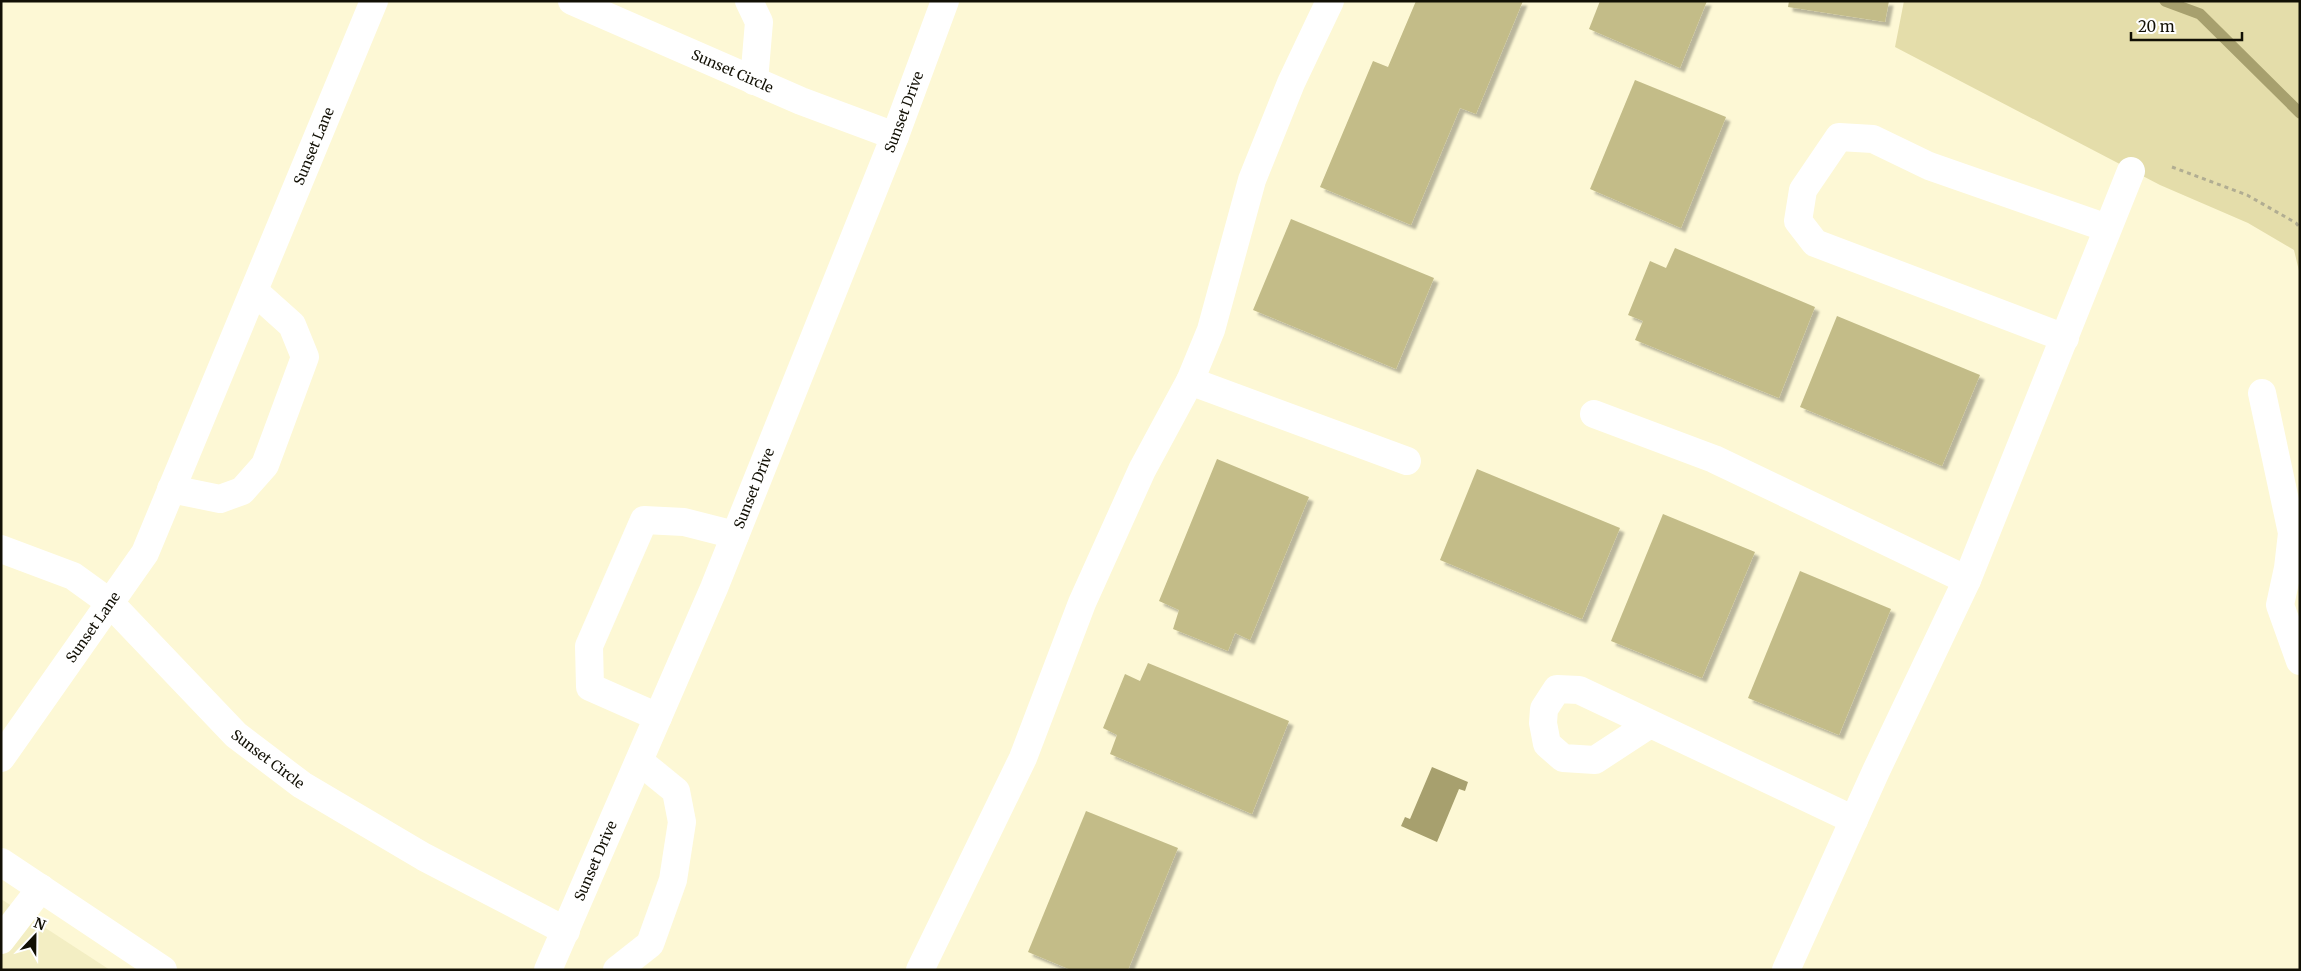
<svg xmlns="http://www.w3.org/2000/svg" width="2301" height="971" viewBox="0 0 2301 971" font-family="Merriweather,serif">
<defs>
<filter id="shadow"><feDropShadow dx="4.5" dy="4.5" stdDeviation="1" flood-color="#0004"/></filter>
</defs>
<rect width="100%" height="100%" fill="#fdf8d5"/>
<polygon fill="#f3eec3" points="1,899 110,970 1,970"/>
<polygon fill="#e4ddaa" points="1904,1 2300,1 2300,275 2294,250 2248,223 2160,185 1895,47"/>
<polygon fill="#a7a06e" points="1432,767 1468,782 1465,791 1459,789 1437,842 1401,826 1405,817 1410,819"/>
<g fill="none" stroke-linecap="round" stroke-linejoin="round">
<polyline stroke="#a7a06e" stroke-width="11" points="2165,1 2200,14 2300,113"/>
</g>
<g fill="#c3bc88" filter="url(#shadow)">
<polygon points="1416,1 1523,1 1476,114 1460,108 1411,225 1320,187 1373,61 1388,67"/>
<polygon points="1600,1 1707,1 1680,68 1589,29"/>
<polygon points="1789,1 1889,1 1885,22 1788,7"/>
<polygon points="1635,80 1726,117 1681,228 1590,189"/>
<polygon points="1291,219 1434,278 1396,369 1253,310"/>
<polygon points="1675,248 1815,307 1779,398 1635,340 1643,321 1628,315 1650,261 1666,268"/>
<polygon points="1837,316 1980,375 1942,466 1800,407"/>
<polygon points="1217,459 1309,497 1250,640 1235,633 1228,651 1173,629 1179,610 1159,601"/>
<polygon points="1477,469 1620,528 1582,619 1440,560"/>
<polygon points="1663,514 1755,552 1702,678 1611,641"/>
<polygon points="1800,571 1891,609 1839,735 1748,698"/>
<polygon points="1148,663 1289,721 1252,814 1110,754 1117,735 1103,728 1125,674 1140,681"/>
<polygon points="1086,811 1178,848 1128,970 1071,970 1028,952"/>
</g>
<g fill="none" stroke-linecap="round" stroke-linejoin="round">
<polyline stroke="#b1ad92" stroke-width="3" stroke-dasharray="4 4" stroke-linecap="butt" points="2172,167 2247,195 2296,223 2300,228"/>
<g stroke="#fff" stroke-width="28">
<path id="s1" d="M572,1L801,101L895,136"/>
<polyline points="749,1 759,22 754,81"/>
<polyline points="2065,338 1815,243 1798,221 1803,190 1839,137 1873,139 1929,166 2107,228"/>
<polyline points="1190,381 1407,461"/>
<polyline points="2262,393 2292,533 2288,568 2280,605 2300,661"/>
<polyline points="1594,414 1714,459 1967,580"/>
<polyline points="171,489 220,499 242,491 265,465 305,357 292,325 254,291"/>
<path id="s2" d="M1,549L73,576L109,602L236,735L302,785L424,857L566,931"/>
<polyline points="658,717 590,687 589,646 644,520 684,522 735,535"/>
<polyline points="1650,724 1595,760 1563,758 1547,744 1543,723 1544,709 1557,689 1579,690 1854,820"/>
<path id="s3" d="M1,758L145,553L374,1"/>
<polyline points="1,862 163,970"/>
<polyline points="1,940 41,888"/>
<path id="s4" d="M548,970L714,588L895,136L945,1"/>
<polyline points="617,970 650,944 673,880 682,822 676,791 639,761"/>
<polyline points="920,970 1023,758 1082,603 1142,470 1190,381 1211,330 1252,180 1291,83 1330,1"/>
<polyline points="1786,970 1876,771 1967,580 2131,171"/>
</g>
</g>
<g text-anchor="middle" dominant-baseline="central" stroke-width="4" stroke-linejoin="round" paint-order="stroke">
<g font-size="14" fill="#121005" stroke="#fff">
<text stroke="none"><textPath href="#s1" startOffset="175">Sunset Circle</textPath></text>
<text stroke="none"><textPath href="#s4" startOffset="929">Sunset Drive</textPath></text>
<text stroke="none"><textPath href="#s3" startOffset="691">Sunset Lane</textPath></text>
<text stroke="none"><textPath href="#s4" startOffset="524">Sunset Drive</textPath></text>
<text stroke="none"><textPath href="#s3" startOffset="160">Sunset Lane</textPath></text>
<text stroke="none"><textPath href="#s2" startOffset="345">Sunset Circle</textPath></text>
<text stroke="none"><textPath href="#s4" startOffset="119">Sunset Drive</textPath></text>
</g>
</g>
<rect width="2301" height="971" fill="none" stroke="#121005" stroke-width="5"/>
<g transform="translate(35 936) rotate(22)" stroke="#ffffff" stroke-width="4" paint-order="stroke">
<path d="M0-4L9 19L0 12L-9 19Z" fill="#121005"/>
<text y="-8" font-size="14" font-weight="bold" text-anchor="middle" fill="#121005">N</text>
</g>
<path d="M2131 32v8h111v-8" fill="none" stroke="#121005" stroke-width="2.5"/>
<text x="2138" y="32" font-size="15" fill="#121005" stroke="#ffffff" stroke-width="4" paint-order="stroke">20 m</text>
</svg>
